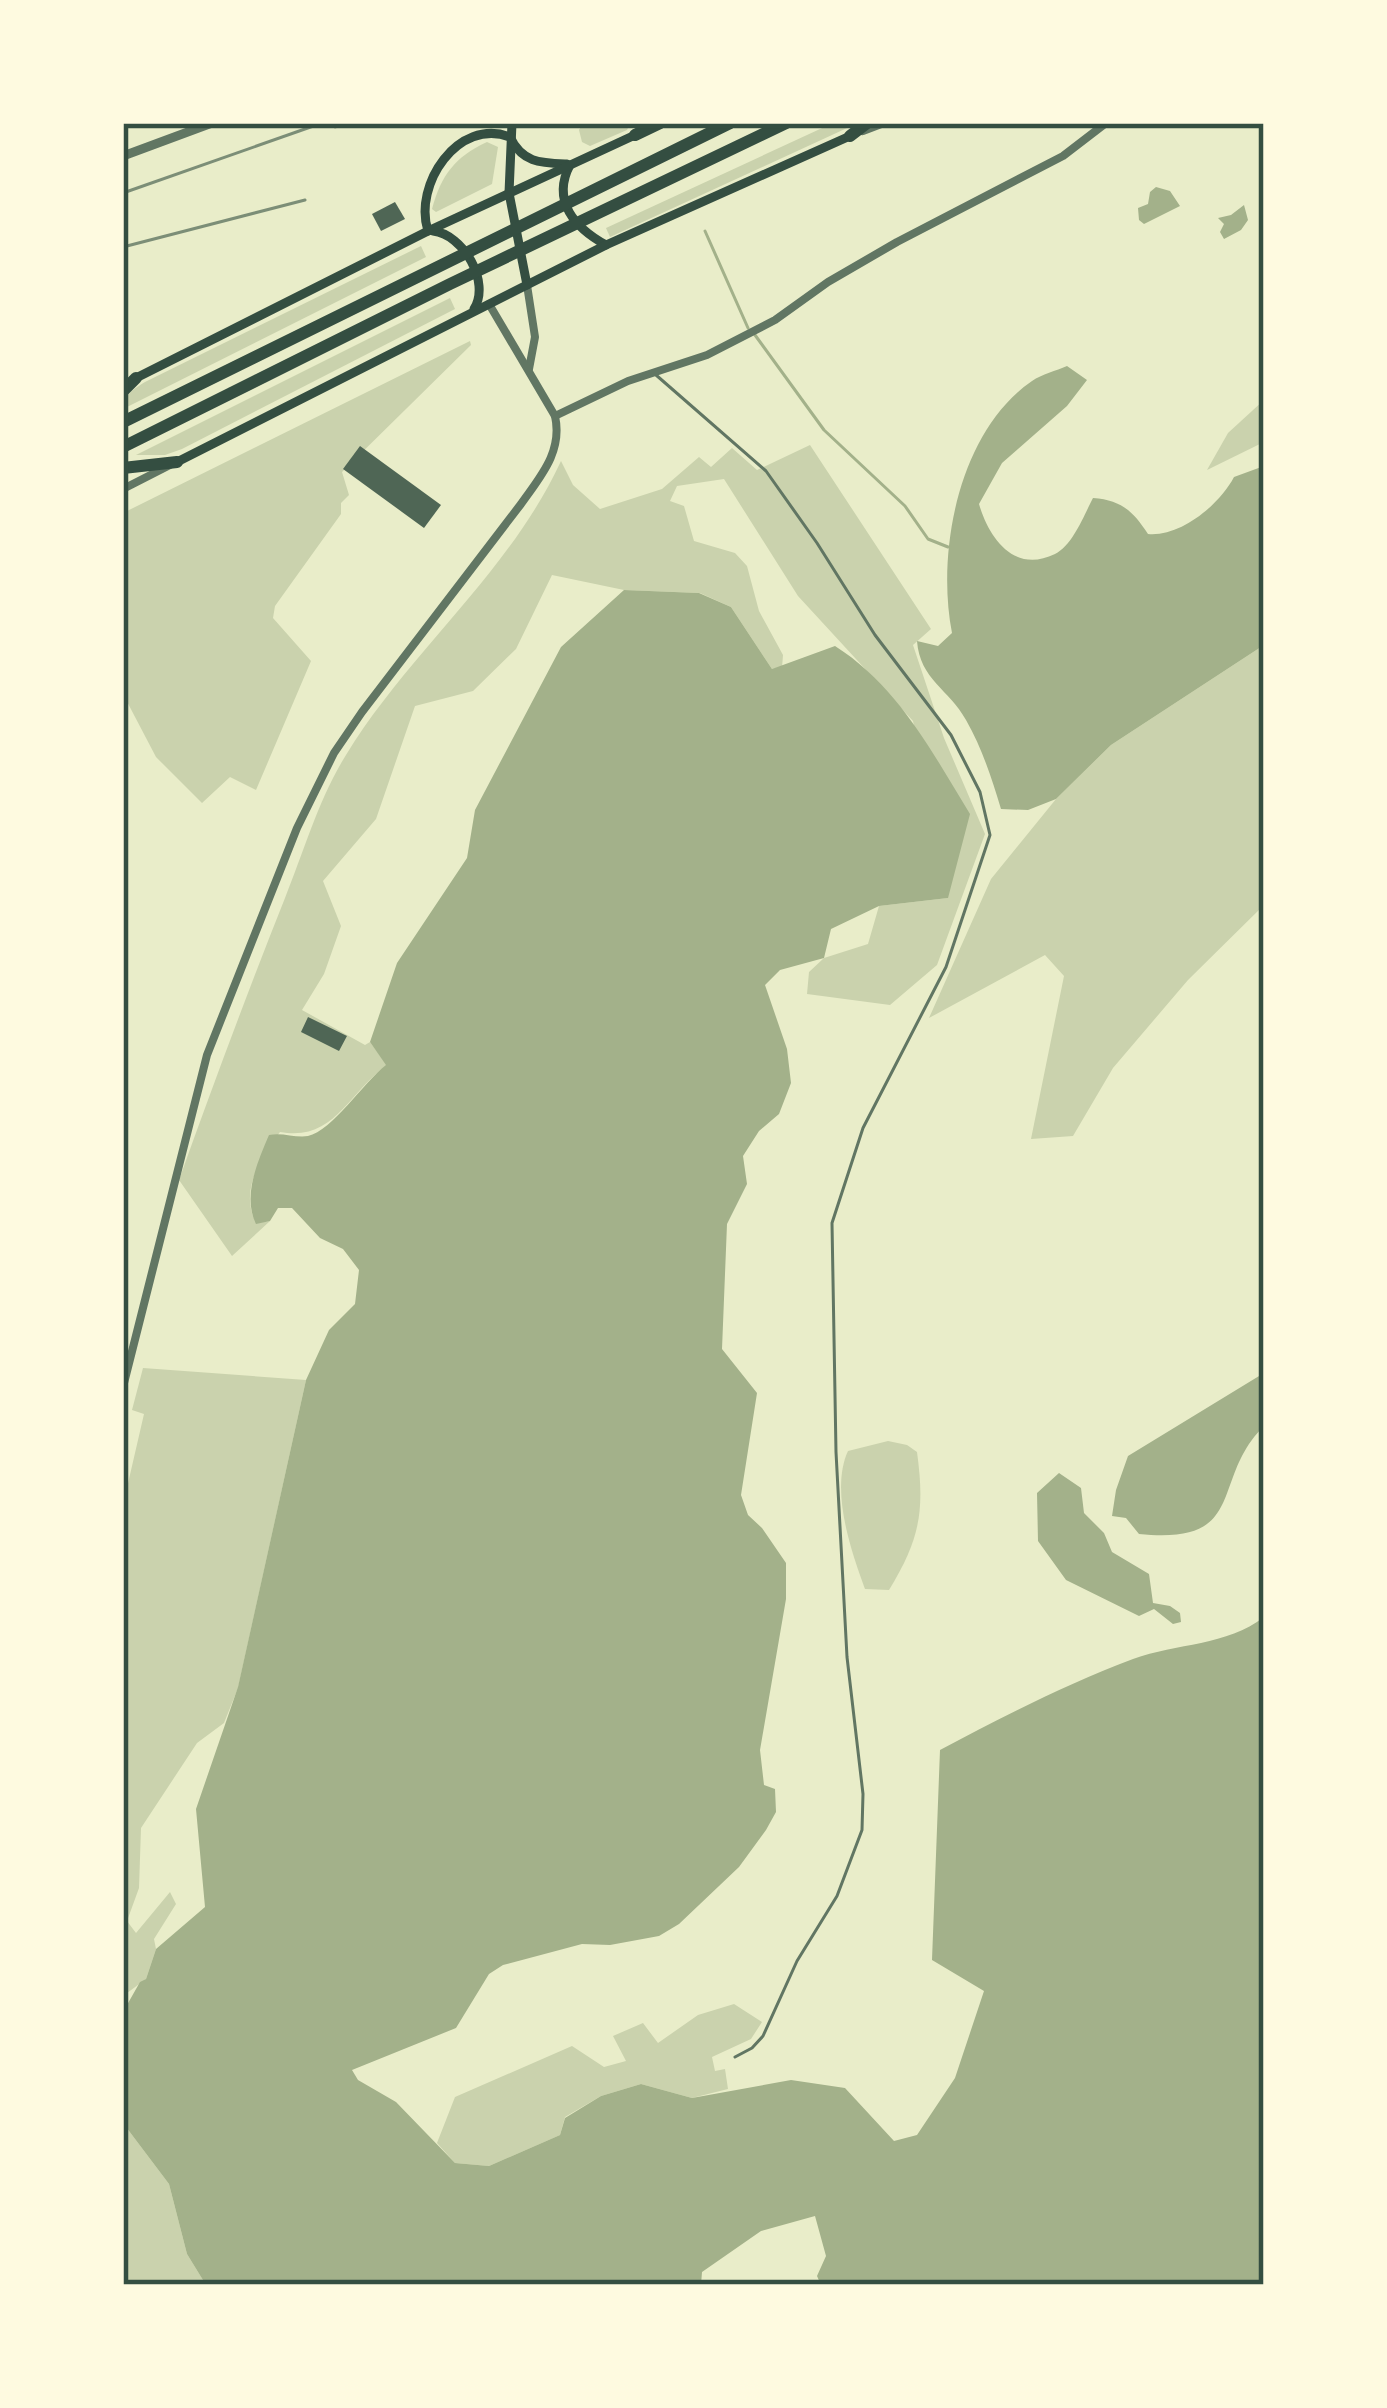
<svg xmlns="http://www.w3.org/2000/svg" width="1387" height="2408" viewBox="0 0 1387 2408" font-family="'Work Sans',sans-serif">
<rect width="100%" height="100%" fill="#e9edc9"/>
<g fill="#cad2ad">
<polygon points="583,123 630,123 630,124 627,130 590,146 582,142 579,130"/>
<polygon points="833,123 858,123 610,237 606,228"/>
<path d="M487,142L498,147L492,184L436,212L432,209C441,175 455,157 487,142Z"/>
<path d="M421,246L426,257L123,409C123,395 134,389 145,382Z"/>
<polygon points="450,298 455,309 182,449 165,455 136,455"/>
<polygon points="470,341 471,345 342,472 349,495 341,503 341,514 275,606 273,618 311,661 256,790 230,777 202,803 156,757 123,694 123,513"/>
<polygon points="1264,400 1264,442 1207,470 1228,433"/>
<path d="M810,445L931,629L913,645L944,738L985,834L937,965L890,1005L807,994L809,972L824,958L868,944L879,906L948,898L913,721L798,596L724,479L677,486L670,501L684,506L694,541L735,553L747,566L759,611L783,655L782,668L772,669L731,607L700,593L624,590L552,575L516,649L473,691L415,706L376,819L323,881L341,926L324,974L302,1010L365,1045L370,1042L387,1065C347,1094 334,1142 280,1132C261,1157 239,1191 256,1223L270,1221L232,1256L179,1180C213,1085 248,991 285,898C304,851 319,798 346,755C409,652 510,572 561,461L573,485L600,509L662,489L699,457L711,467L732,448L757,470Z"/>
<polygon points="1264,645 1264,905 1188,980 1113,1068 1073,1136 1031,1139 1064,976 1045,955 929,1018 991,879 1056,799 1111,745"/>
<polygon points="143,1368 306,1380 238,1688 224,1723 197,1743 141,1828 139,1888 127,1921 136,1933 170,1892 176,1904 154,1939 156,1949 146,1979 123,1996 123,1505 144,1414 132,1410"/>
<path d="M888,1441L907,1445L917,1452C925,1511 920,1539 889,1590L865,1589C851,1551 830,1490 848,1451Z"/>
<polygon points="734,2004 762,2022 751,2039 712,2057 715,2071 725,2069 728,2089 692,2098 641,2084 601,2096 565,2117 560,2135 489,2166 455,2163 437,2143 455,2097 572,2046 604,2067 626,2061 613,2036 643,2023 658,2043 698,2015"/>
<polygon points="123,2123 169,2184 187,2254 206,2285 123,2285"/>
</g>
<g fill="#a3b18a">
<polygon points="1156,187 1170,191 1180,206 1144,224 1139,220 1138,208 1148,204 1150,192"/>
<polygon points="1244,205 1248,220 1241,230 1224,239 1220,232 1224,224 1218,218 1231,215"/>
<path d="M1067,366L1087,380L1067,406L1002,463L979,504C989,538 1014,574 1055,554C1073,545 1084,515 1093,498C1121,500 1133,511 1148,534C1181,537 1220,504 1234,477L1264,466V645L1111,745L1056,799L1028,810L1001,809C992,779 982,748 966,720C949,689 920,680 917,641L938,646L952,633C936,551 959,431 1032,381C1042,374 1056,371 1067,366Z"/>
<path d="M624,590L699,593L731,607L772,669L835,646C898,686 932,752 970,814L948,898L879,906L831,929L824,958L780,970L765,985L787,1049L791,1083L779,1114L759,1131L743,1156L747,1184L727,1224L722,1349L757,1393L741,1495L748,1515L762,1528L786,1563V1599L760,1750L764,1785L775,1789L776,1812L766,1830L739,1867L679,1924L659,1936L610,1945L582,1944L503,1965L489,1974L456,2028L352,2070L358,2080L396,2102L455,2163L489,2166L560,2135L565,2118L601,2096L641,2084L692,2098L791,2080L845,2088L894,2141L917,2135L955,2078L984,1991L932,1960L940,1750C1003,1717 1066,1684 1133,1659C1177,1643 1227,1646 1264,1617V2285H821L817,2276L826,2256L815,2216L761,2231L702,2272L701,2285H206L187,2254L169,2184L123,2123V2012L140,1982L146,1979L156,1949L205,1907L196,1809L238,1687L306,1380L329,1330L355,1304L359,1270L343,1249L320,1238L292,1208H278L270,1221L256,1224C242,1196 258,1161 269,1135C282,1132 295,1138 308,1136C332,1131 364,1082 386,1065L370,1042L397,963L467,858L475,810L561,647Z"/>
<path d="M1264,1373V1426C1209,1480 1250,1545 1139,1534L1126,1518L1112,1516L1116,1490L1128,1456Z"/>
<polygon points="1059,1473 1081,1488 1084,1513 1104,1533 1112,1552 1149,1574 1153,1603 1170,1606 1180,1613 1181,1622 1173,1624 1154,1609 1139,1616 1066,1580 1038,1541 1037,1493"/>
</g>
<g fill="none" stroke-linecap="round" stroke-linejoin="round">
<g stroke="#a3b18a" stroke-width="3">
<polyline points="335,127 345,123"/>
<polyline points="705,231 748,328"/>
<polyline points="755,335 824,430 905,506 928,539 948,547"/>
</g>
</g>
<g fill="#4f6655">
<polygon points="395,202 405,219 381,231 372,214"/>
<polygon points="360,446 441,505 424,528 343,469"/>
<polygon points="308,1017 347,1036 339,1051 301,1032"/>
</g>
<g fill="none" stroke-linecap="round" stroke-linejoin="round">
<polyline stroke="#617663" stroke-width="3" points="656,375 766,471 817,543 875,635 951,735 980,792 990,835 946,967 863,1128 832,1223 836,1452 847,1657 863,1794 862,1830 837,1896 797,1961 763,2036 752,2048 735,2057"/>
<g stroke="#617663" stroke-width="8">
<polyline points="863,131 884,123"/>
<polyline points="527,285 535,337 529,369"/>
<polyline points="555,416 628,381 707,355 775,320 828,282 897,242 1063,156 1106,123"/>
<polyline points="123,489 170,465"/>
<path d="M123,1387L207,1055L297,828L334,753L362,712L521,504C540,477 563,452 555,416L489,304"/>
</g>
<polyline stroke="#617663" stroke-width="9" points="123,156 212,123"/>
<g stroke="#344e41" stroke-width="9">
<polyline points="512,123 509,193 527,285"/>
<path d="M570,165C551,201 575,228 606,245"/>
<path d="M428,231C413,185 458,117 510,137C522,163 541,163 567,164"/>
<path d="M433,231C463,234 491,282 474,309"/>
<polyline points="136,378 428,231 635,135"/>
<polyline points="177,462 606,245 850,136"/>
</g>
<g stroke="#344e41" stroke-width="12">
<polyline points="635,135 660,123"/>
<polyline points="850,136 867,123"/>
<polyline points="123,391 136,378"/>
<polyline points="123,422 730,123"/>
<polyline points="123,447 450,284 786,123"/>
<polyline points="123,468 177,462"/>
</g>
<g stroke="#7c8e77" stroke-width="3">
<polyline points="123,193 322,123"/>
<polyline points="123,247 305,200"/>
</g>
</g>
<rect width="1387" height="2408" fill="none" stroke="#fefae0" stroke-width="252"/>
<rect x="126" y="126" width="1135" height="2156" fill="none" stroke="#344e41" stroke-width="4.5"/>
</svg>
